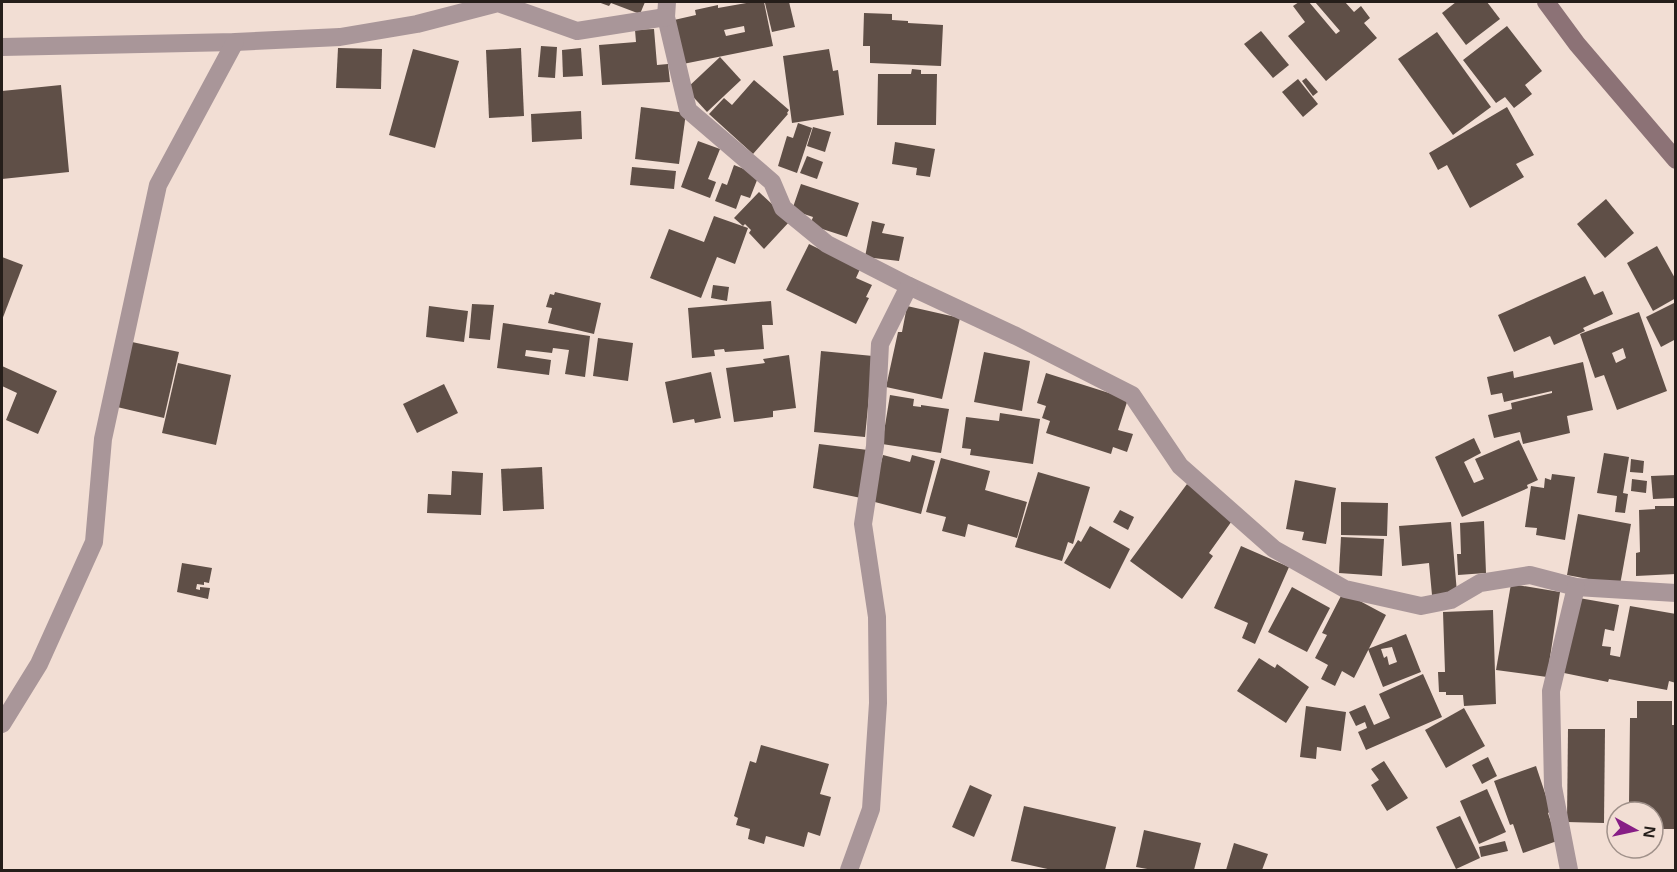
<svg xmlns="http://www.w3.org/2000/svg" width="1677" height="872" viewBox="0 0 1677 872" font-family="Helvetica,sans-serif">
<rect width="100%" height="100%" fill="#f2ded4"/>
<g fill="#5f4f47" fill-rule="evenodd">
<polygon points="598,2 645,2 640,14 611,3 609,6"/>
<path d="M752,2H764L773,46L683,64L674,20L696,15L695,10L718,5V8ZM744,26L745,32L726,36L724,30Z"/>
<polygon points="770,2 789,2 795,27 772,32 765,3"/>
<polygon points="1299,2 1309,2 1336,34 1340,31 1315,2 1345,2 1354,12 1361,6 1370,18 1364,23 1377,38 1326,81 1288,36 1305,22 1293,6"/>
<polygon points="1456,2 1487,2 1500,19 1466,45 1442,13"/>
<polygon points="864,13 892,14 892,20 908,21 908,23 943,25 941,66 870,63 870,46 863,46"/>
<polygon points="1507,26 1542,71 1525,85 1532,94 1514,108 1505,97 1496,103 1463,60"/>
<polygon points="654,29 657,65 668,64 670,82 602,85 599,45 636,42 635,30"/>
<polygon points="1261,31 1289,65 1273,78 1244,44"/>
<polygon points="1437,32 1491,107 1453,135 1398,59"/>
<polygon points="541,46 557,47 555,78 538,77"/>
<polygon points="338,48 382,49 381,89 336,88"/>
<polygon points="521,48 524,116 489,118 486,50"/>
<polygon points="581,48 583,76 563,77 562,50"/>
<polygon points="413,49 459,61 435,148 389,135"/>
<polygon points="829,49 833,71 838,70 844,115 792,123 783,56"/>
<polygon points="720,57 741,80 707,112 686,89"/>
<polygon points="912,69 921,70 921,74 937,74 936,125 877,125 878,74 911,74"/>
<polygon points="1306,78 1318,92 1313,96 1302,81"/>
<polygon points="1298,79 1318,104 1303,117 1282,92"/>
<polygon points="754,80 789,110 787,113 788,114 753,154 709,114 724,98 732,105"/>
<polygon points="61,85 69,172 2,179 2,91"/>
<polygon points="641,107 686,113 679,164 635,159"/>
<polygon points="1507,107 1534,155 1516,164 1524,177 1470,208 1447,165 1438,170 1429,153"/>
<polygon points="581,111 582,139 532,142 531,114"/>
<polygon points="798,123 812,128 797,173 778,166 787,136 793,138"/>
<polygon points="813,127 831,132 825,152 807,146"/>
<polygon points="698,141 720,149 708,179 716,182 710,198 681,187"/>
<polygon points="895,142 935,149 930,177 916,175 917,168 892,164"/>
<polygon points="807,156 823,162 817,179 800,173"/>
<polygon points="734,165 759,175 750,198 741,195 736,209 715,201 722,183 727,185"/>
<polygon points="632,167 676,171 674,189 630,185"/>
<polygon points="801,184 859,203 847,237 810,225 813,217 792,210"/>
<polygon points="759,192 790,221 764,249 749,233 751,230 745,224 743,226 734,218"/>
<polygon points="1606,199 1634,233 1605,258 1577,224"/>
<polygon points="714,216 748,228 735,264 717,257 701,298 650,278 669,229 704,242"/>
<polygon points="872,221 885,224 882,233 904,237 899,261 865,257"/>
<polygon points="809,244 860,269 856,278 872,285 866,297 869,298 856,324 786,290"/>
<polygon points="1657,246 1676,280 1676,298 1653,311 1627,263"/>
<polygon points="2,257 23,265 2,320"/>
<polygon points="1585,276 1594,295 1603,291 1613,314 1583,328 1585,331 1554,345 1550,336 1514,352 1498,315"/>
<polygon points="713,285 729,287 727,301 711,298"/>
<polygon points="555,292 601,303 594,334 548,323 552,308 546,307 550,294 554,295"/>
<polygon points="771,301 773,325 762,325 764,349 725,352 724,349 714,350 715,356 692,358 688,308"/>
<polygon points="1676,302 1676,339 1661,347 1646,317"/>
<polygon points="472,304 494,305 490,340 469,338"/>
<polygon points="429,306 468,311 464,342 426,337"/>
<polygon points="907,306 960,318 942,399 886,387 898,332 902,332"/>
<path d="M1639,312L1667,391L1617,410L1604,375L1595,378L1580,334ZM1623,348L1626,358L1616,363L1612,353Z"/>
<polygon points="503,323 590,336 585,377 565,374 569,350 553,348 552,353 526,350 525,356 551,360 549,375 497,368"/>
<polygon points="598,338 633,343 628,381 593,376"/>
<polygon points="132,342 179,352 164,418 117,407"/>
<polygon points="821,351 873,356 865,437 814,432"/>
<polygon points="984,352 1030,361 1022,411 974,402"/>
<polygon points="789,355 796,408 773,411 773,417 734,422 726,368 765,363 763,359"/>
<polygon points="1583,362 1593,410 1567,416 1570,433 1523,444 1520,432 1494,438 1488,415 1512,409 1511,403 1552,393 1552,391 1504,402 1502,393 1491,395 1487,377 1513,371 1514,378"/>
<polygon points="178,363 231,375 216,445 162,433"/>
<polygon points="2,366 57,391 38,434 6,420 17,393 2,386"/>
<polygon points="711,372 721,418 695,423 694,419 673,423 665,382"/>
<polygon points="1046,373 1128,399 1118,430 1133,434 1127,452 1113,447 1111,454 1046,433 1050,421 1042,418 1046,406 1037,403"/>
<polygon points="444,384 458,413 417,433 403,404"/>
<polygon points="890,395 914,399 913,406 921,407 921,405 949,409 941,453 882,444"/>
<polygon points="1000,413 1040,419 1033,464 970,455 971,449 962,448 966,417 999,421"/>
<polygon points="1474,438 1481,453 1464,462 1474,483 1484,479 1475,459 1519,440 1538,480 1527,485 1528,488 1462,517 1435,457"/>
<polygon points="819,444 868,450 861,498 813,488"/>
<polygon points="1604,453 1629,457 1623,493 1628,494 1625,513 1615,512 1617,496 1597,493"/>
<polygon points="883,455 910,462 912,455 935,461 921,514 871,501"/>
<polygon points="941,458 990,471 985,490 1027,502 1017,538 968,524 965,537 942,531 946,517 926,512"/>
<polygon points="1631,459 1644,461 1643,473 1630,472"/>
<polygon points="542,467 544,509 503,511 501,469"/>
<polygon points="452,471 483,473 481,515 427,513 428,494 451,495"/>
<polygon points="1038,472 1090,487 1073,544 1068,542 1062,561 1015,547"/>
<polygon points="1552,474 1575,477 1565,540 1536,535 1537,528 1525,527 1531,486 1544,488 1545,478 1551,480"/>
<polygon points="1676,475 1676,498 1653,499 1651,476"/>
<polygon points="1632,479 1647,481 1646,493 1631,491"/>
<polygon points="1295,480 1336,488 1326,544 1302,540 1304,532 1286,529"/>
<polygon points="1187,484 1234,518 1209,553 1213,556 1182,599 1130,561"/>
<polygon points="1341,502 1388,503 1387,536 1341,535"/>
<polygon points="1655,506 1676,506 1676,574 1636,576 1636,553 1640,552 1639,510 1655,509"/>
<polygon points="1120,510 1134,517 1128,530 1113,522"/>
<polygon points="1578,514 1631,524 1620,585 1567,575"/>
<polygon points="1484,521 1486,573 1458,575 1457,554 1461,554 1460,523"/>
<polygon points="1451,522 1457,593 1432,595 1429,563 1402,566 1399,526"/>
<polygon points="1090,526 1130,549 1110,589 1064,563 1078,540 1081,542"/>
<polygon points="1341,537 1384,539 1382,576 1339,573"/>
<polygon points="1241,546 1289,567 1255,644 1242,638 1248,623 1214,608"/>
<polygon points="182,563 212,568 209,583 204,582 204,585 197,584 196,589 200,590 200,587 210,588 208,599 177,592"/>
<polygon points="1511,584 1560,592 1547,677 1496,670"/>
<polygon points="1292,587 1330,608 1307,652 1268,632"/>
<polygon points="1343,592 1386,615 1354,678 1342,671 1335,686 1321,679 1328,665 1315,658 1327,635 1322,633"/>
<polygon points="1579,598 1619,605 1614,631 1605,629 1602,646 1611,647 1610,655 1620,657 1630,606 1676,614 1676,683 1669,681 1667,690 1609,679 1608,682 1564,673"/>
<polygon points="1493,610 1496,704 1464,706 1463,695 1446,695 1446,692 1439,692 1438,672 1445,672 1443,612"/>
<path d="M1406,634L1421,672L1383,687L1368,649ZM1392,647L1397,662L1389,665L1387,656L1384,658L1381,649Z"/>
<polygon points="1259,658 1275,668 1277,664 1309,687 1286,723 1237,691"/>
<polygon points="1423,674 1442,717 1366,750 1358,732 1367,728 1365,722 1356,726 1349,712 1365,705 1374,725 1390,718 1379,694"/>
<polygon points="1637,701 1672,701 1672,725 1676,725 1676,829 1653,829 1653,812 1646,812 1646,805 1629,805 1630,718 1637,718"/>
<polygon points="1306,706 1346,712 1341,751 1317,747 1316,759 1300,757"/>
<polygon points="1464,708 1485,746 1446,768 1425,730"/>
<polygon points="1568,729 1605,729 1604,823 1567,822"/>
<polygon points="761,745 829,764 820,794 831,797 820,836 808,832 804,847 766,836 764,844 748,839 750,829 736,825 738,818 734,816 750,761 756,763"/>
<polygon points="1488,757 1497,776 1482,784 1472,765"/>
<polygon points="1384,761 1408,798 1387,811 1371,785 1379,780 1371,769"/>
<polygon points="1536,766 1551,811 1548,813 1557,841 1523,853 1513,824 1510,825 1494,781"/>
<polygon points="970,785 992,795 974,837 952,827"/>
<polygon points="1487,789 1506,832 1479,844 1460,801"/>
<polygon points="1024,806 1116,827 1105,870 1052,870 1011,861"/>
<polygon points="1460,816 1480,858 1456,869 1436,827"/>
<polygon points="1144,830 1201,843 1194,870 1153,870 1136,867"/>
<polygon points="1505,841 1508,851 1481,857 1479,847"/>
<polygon points="1234,843 1268,854 1262,870 1226,870"/>
</g>
<g fill="none" stroke-linecap="round" stroke-linejoin="round">
<g stroke="#a99699" stroke-width="18">
<polyline points="667,2 666,17 688,110 772,182 783,208 827,244 909,286 1016,336 1132,395 1180,466 1274,549 1345,589 1421,606 1451,600 1480,583 1530,575 1576,587 1676,593"/>
<polyline points="2,47 235,42 340,37 417,24 498,3 577,31 666,17"/>
<polyline points="2,724 39,664 94,542 103,439 158,185 235,42"/>
<polyline points="849,870 871,809 878,703 877,617 863,524 875,446 880,344 909,286"/>
<polyline points="1569,870 1553,787 1551,691 1576,587"/>
</g>
<polyline stroke="#8c7276" stroke-width="18" points="1546,2 1577,44 1676,160"/>
</g>
<rect width="1677" height="872" fill="none" stroke="#251e1a" stroke-width="6"/>
<g transform="translate(1635 830) rotate(98)"><circle r="28" fill="#f2ded4" stroke="#a0918a" stroke-width="1.5"/>
<path d="M0-4.5L10 22L0 15L-10 22Z" fill="#871e85"/>
<text y="-9" font-size="16" font-weight="bold" text-anchor="middle" fill="#251e1a">N</text>
</g>
</svg>
